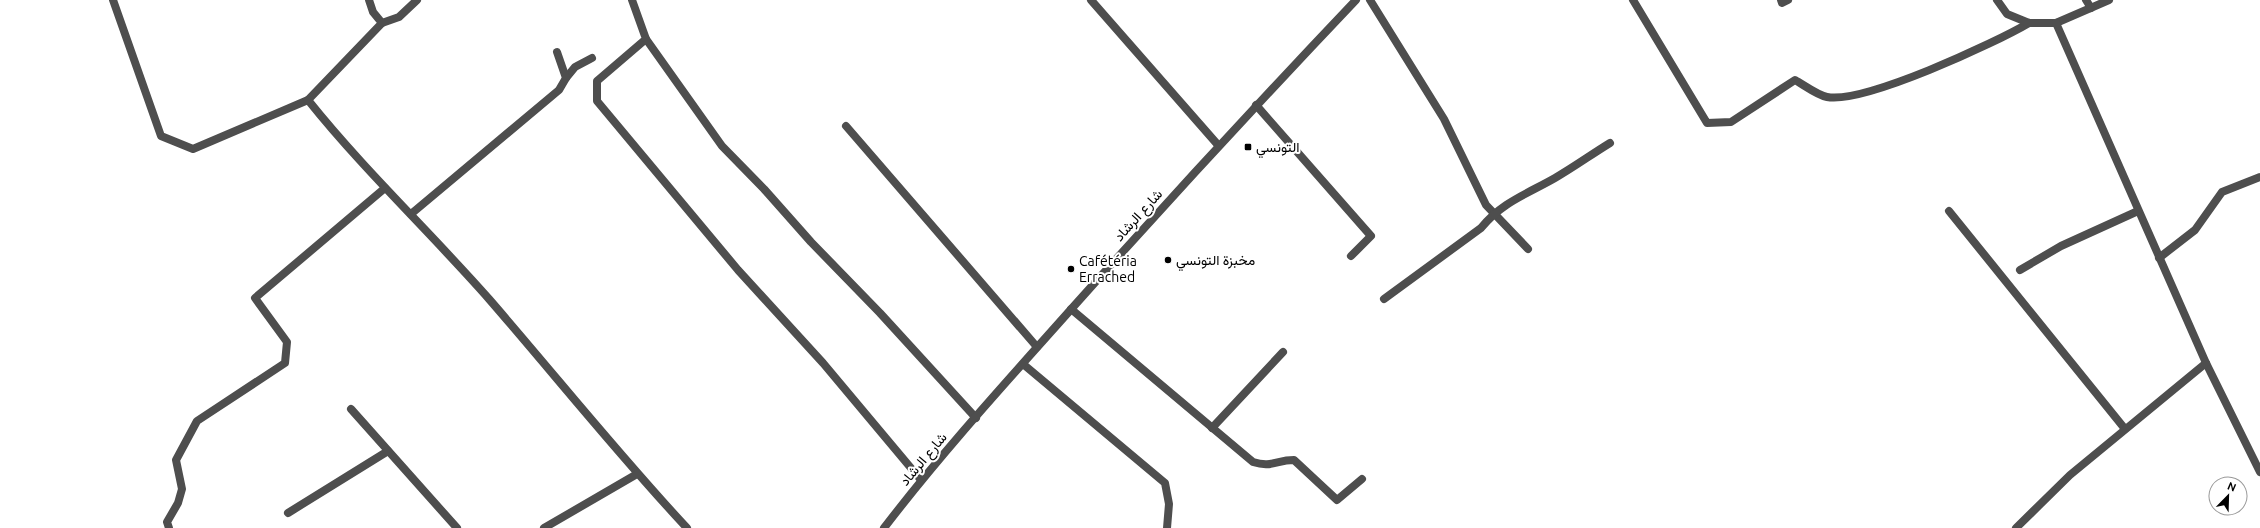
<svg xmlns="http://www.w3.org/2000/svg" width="2260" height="528" viewBox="0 0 2260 528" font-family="Ubuntu,Vazirmatn,sans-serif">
<rect width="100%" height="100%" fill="#fff"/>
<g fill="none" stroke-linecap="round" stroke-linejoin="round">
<g stroke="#4e4e4e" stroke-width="8">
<polyline points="113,0 161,136 193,149 308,100"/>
<path d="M369,0L373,12L382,23L308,100C364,170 430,232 489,299C555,375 618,454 687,528"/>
<polyline points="632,0 646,39 597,81 597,101 738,270 823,363 921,480"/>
<polyline points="1091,0 1218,145"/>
<polyline points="1370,0 1444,119 1486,205 1528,249"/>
<path d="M1633,0L1707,123L1731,122L1795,80C1804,85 1817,95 1827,97C1864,104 1995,43 2029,23"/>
<polyline points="1781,0 1782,3 1788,0"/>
<polyline points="1997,0 2007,14 2029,23 2056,23 2109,0"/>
<polyline points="2086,0 2091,8"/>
<polyline points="382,23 399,17 417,0"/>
<polyline points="2056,23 2206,363 2260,472"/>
<polyline points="646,39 722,146 764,189 811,242 880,313 976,418"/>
<polyline points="566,78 575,67 592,58"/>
<polyline points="1256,105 1371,236 1351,256"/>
<polyline points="846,126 1037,347"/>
<polyline points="1949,211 2125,429"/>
<polyline points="411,214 559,90 566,78 557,52"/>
<polyline points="2159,258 2195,230 2222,192 2260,177"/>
<polyline points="2020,270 2061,246 2138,211"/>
<path d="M1384,299L1481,228C1502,202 1527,194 1555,178C1574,167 1592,154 1610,143"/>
<path d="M1071,309L1253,462C1272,468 1276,460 1294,460L1337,500L1362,479"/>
<polyline points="1023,364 1165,483 1169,504 1167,528"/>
<polyline points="351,409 457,528"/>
<polyline points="1212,428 1283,352"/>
<polyline points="288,513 388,451"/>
<polyline points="169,528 167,522 178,503 182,489 176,460 197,421 285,363 287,342 255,298 385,188"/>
<polyline points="544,528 637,474"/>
<polyline points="2016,528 2070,475 2206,363"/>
</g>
<path stroke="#4e4e4e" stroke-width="8" d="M884,528C943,451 1009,379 1074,306C1166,203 1260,101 1356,0"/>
</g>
<g fill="#000" stroke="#fff" stroke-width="1.5">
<rect x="1244" y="143" width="8" height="8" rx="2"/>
<circle cx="1168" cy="260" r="4"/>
<circle cx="1071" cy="269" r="4"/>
</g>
<g text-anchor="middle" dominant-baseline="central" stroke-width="4" stroke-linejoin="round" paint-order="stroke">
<g font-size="14" fill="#000" stroke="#fff" text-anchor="start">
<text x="1256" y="147">التونسي</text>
<text x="1176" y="260">مخبزة التونسي</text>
<text x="1079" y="261">Cafétéria<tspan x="1079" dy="16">Errached</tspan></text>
</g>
<g font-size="14" fill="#000" stroke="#fff">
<text transform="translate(1138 215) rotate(-48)">شارع الرشاد</text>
<text transform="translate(923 459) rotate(-50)">شارع الرشاد</text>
</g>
</g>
<g transform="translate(2228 496) rotate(23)"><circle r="19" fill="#ffffff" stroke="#999999"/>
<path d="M0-3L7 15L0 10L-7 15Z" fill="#000000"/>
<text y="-6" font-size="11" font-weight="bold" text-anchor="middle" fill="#000000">N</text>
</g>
</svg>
